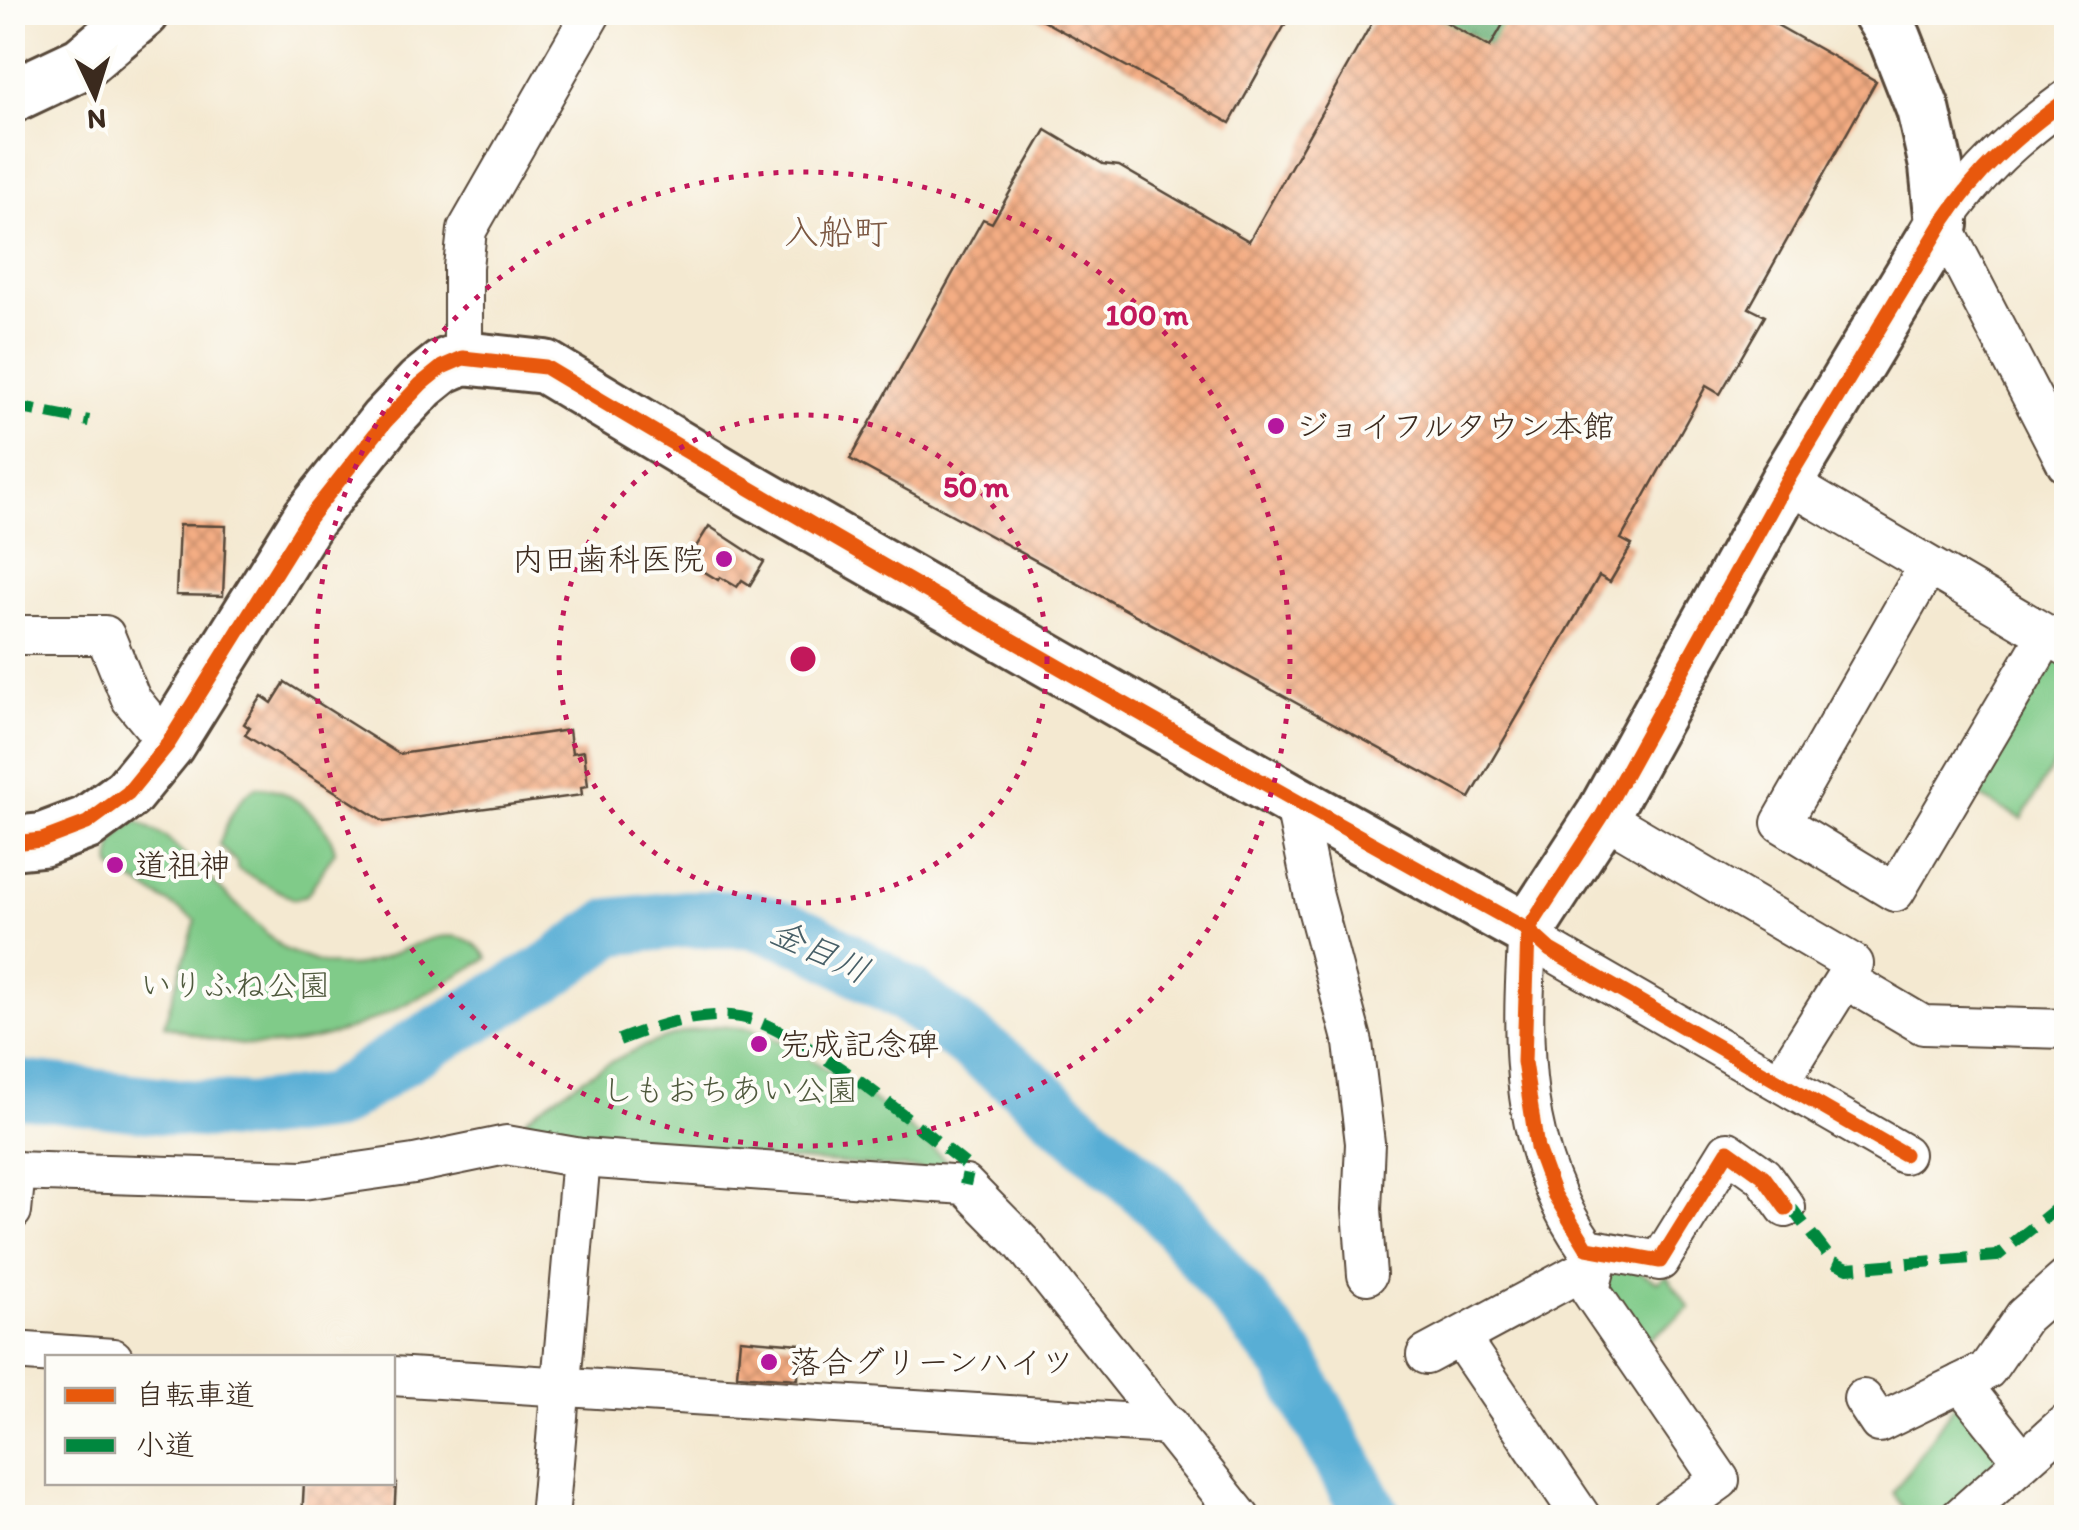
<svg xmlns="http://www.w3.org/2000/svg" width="2079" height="1530" viewBox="0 0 2079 1530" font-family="Itim,'Klee One',sans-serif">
<defs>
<pattern id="forest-firs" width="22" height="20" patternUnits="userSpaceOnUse" patternTransform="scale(2.5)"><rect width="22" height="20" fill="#68af75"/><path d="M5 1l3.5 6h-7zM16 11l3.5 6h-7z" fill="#578f5f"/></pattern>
<pattern id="building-cross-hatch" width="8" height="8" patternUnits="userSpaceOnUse" patternTransform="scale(2.5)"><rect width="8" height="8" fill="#f4ad84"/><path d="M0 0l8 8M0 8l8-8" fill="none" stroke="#c78d6b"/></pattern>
</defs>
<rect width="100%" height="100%" fill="#fdfcf7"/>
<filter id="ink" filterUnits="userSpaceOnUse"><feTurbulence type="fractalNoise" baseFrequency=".01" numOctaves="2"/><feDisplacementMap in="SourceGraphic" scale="20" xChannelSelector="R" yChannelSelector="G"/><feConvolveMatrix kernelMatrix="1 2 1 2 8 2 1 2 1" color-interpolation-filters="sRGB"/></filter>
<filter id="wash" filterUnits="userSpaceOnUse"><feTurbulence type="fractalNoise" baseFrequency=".0048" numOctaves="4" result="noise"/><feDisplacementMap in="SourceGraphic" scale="40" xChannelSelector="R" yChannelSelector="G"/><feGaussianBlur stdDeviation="2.25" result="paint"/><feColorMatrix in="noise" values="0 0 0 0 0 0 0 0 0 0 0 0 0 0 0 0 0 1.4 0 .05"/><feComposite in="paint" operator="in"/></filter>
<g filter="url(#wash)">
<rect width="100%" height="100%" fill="#f4e9d1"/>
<polygon fill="url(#forest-firs)" stroke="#526c4a" stroke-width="2.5" points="1414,13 1526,13 1500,40 1480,48"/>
<g fill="#80cb89" stroke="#5e7a54" stroke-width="2.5">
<polygon points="2043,660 2066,661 2066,743 2022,819 1969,791"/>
<path d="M256,787C287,785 329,821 335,851L307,895L294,899L237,869V863L219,845C226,825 236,798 256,787Z"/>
<path d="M137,821L167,838L282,948C306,959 331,969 358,965C402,959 452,908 488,958C414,1001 335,1051 246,1045C218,1043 191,1033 164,1025L196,920L112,868C109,843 116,834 137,821Z"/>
<path d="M717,1026L751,1029L788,1044L891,1112L959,1172L526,1140L525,1119C582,1076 645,1035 717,1026Z"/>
<polygon points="1623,1263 1658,1282 1666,1275 1690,1308 1642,1345 1604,1289 1606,1275"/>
<polygon points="1957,1401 2001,1450 2001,1467 1942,1517 1910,1517 1893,1493"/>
</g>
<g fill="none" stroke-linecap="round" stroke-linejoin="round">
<polyline stroke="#58aed5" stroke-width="58" points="12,1088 184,1108 249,1112 333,1102 412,1050 547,973 611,927 685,919 751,919 809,939 912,998 1024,1083 1162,1204 1290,1362 1373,1518"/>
</g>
<g id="blocks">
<g fill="url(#building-cross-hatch)">
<polygon points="1027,12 1292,12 1230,123"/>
<polygon points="1378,12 1428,12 1490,47 1510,12 1754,12 1876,81 1749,308 1765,316 1720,394 1706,386 1621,539 1632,545 1610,582 1599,576 1470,798 850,459 983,219 992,223 1046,130 1103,164 1119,166 1249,241"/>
<polygon points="179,525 226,526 223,596 176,595"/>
<polygon points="709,526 764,562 750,585 742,580 737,587 720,577 718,580 687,561"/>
<polygon points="285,682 399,754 569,730 572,753 584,751 588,786 581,787 582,795 384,822 245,735 250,728 244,724 262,696 272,703"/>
<polygon points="740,1339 800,1344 798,1379 737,1375"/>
<polygon points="304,1482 396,1482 394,1518 302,1518"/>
</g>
</g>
</g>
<g filter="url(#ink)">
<use href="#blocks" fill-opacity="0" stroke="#574739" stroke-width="2.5"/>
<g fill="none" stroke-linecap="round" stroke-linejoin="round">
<g stroke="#574739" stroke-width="42">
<g id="street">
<path d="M2066,100C2014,138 1978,170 1942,224L2066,463"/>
<polyline points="463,358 463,267 467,230 592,12"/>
<polyline points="1786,482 2066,646"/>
<polyline points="1928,566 1781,823 1895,892 2047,635"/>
<polyline points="12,635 105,635 131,699 168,744"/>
<polyline points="1294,801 1314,897 1353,1043 1365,1143 1362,1209 1367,1275"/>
<polyline points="1602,816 1854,964 1780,1082"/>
<path d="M1528,930C1520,1043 1519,1153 1587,1248L1660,1261L1728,1151L1763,1176L1786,1208"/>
<polyline points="1528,930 1550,950 1904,1154"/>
<polyline points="1845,979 1923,1025 2066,1029"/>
<polyline points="12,1171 303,1180 414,1164 506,1145 581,1158 965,1185 1022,1243 1241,1518"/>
<polyline points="12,1211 16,1171"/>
<polyline points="1587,1248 1597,1263 1590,1290 1720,1480 1667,1518"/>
<polyline points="1461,1339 1582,1518"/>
<polyline points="12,1351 113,1358"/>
<polyline points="1426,1355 1597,1263"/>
<polyline points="392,1376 1169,1425"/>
<polyline points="1863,1399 1879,1423 1961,1383"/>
<polyline points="2023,1461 1961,1383 1987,1370 2024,1316 2066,1279"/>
<polyline points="549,1518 581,1158"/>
<polyline points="1959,1518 2066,1423"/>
</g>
</g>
<g stroke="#574739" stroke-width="58">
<g id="secondary">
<polyline points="12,96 82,63 143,12"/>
<polyline points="12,843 42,840 87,823 128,793 168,744 309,518 385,422 421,384 442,367 463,358 545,367 743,486 1294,801 1528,930 1602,816 1786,482 1942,224 1936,166 1923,109 1895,38 1879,12"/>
</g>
</g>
<use href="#street" stroke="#fff" stroke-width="38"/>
<use href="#secondary" stroke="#fff" stroke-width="52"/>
<g stroke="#00873e" stroke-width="12" stroke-dasharray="25 12" stroke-linecap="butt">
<polyline points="12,406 89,421"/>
<path d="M619,1040C656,1026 691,1014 731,1016C755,1017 775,1029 795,1040C859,1076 911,1122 969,1167L965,1185"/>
<polyline points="1786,1208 1793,1210 1832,1261 1848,1268 1997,1256 2066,1201"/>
</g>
<g stroke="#fdfcf7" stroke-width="21">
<g id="cycleway">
<path d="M12,843L42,840L87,823L128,793L168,744L309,518L385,422L421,384L442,367L463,358L545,367C869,561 1197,747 1528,930L1550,950L1904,1154"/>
<path d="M1786,1208L1763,1176L1728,1151L1660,1261L1587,1248L1554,1194L1537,1148L1524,1062L1528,930L1602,816L1786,482L1942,224C1978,170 2014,138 2066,100"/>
</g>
</g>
<use href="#cycleway" stroke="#e8590c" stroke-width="15"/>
</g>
</g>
<g fill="none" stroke="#c2185b" stroke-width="5" stroke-dasharray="5 10">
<circle cx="803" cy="659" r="244"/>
<circle cx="803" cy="659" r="487"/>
</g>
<g fill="#b5179e" stroke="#fdfcf7" stroke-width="4">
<circle cx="1276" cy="426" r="10"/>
<circle cx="724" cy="559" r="10"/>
<circle cx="115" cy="865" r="10"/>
<circle cx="759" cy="1044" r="10"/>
<circle cx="769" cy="1362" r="10"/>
</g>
<g text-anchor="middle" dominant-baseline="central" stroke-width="8" stroke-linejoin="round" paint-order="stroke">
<g font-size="32" fill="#3b2a1e" stroke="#fdfcf7" text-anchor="start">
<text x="1296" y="426">ジョイフルタウン本館</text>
<text x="704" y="559" text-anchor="end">内田歯科医院</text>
<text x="135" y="865">道祖神</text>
<text x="779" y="1044">完成記念碑</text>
<text x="789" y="1362">落合グリーンハイツ</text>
</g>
<g font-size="32" fill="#505a3e" stroke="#fdfcf7">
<text x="235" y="985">いりふね公園</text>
<text x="730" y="1090">しもおちあい公園</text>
</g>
<g font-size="35" fill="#7c5842" stroke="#fdfcf7">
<text x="836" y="232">入船町</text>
</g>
<g font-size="35" font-style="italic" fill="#475f67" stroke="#fdfcf7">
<text transform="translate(820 951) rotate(25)">金目川</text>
</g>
</g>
<circle cx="803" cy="659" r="15" fill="#c2185b" stroke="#fdfcf7" stroke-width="5"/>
<g font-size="30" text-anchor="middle" font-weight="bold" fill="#c2185b" stroke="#fdfcf7" stroke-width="8" stroke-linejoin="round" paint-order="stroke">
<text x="1147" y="325">100 m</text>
<text x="976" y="497">50 m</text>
</g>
<rect width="2079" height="1530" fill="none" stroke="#fdfcf7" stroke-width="50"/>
<rect x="45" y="1355" width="350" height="130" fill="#fdfcf7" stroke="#afa8a0" stroke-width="2.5"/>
<rect x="65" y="1388" width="50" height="15" fill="#e8590c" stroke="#afa8a0" stroke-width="2.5"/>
<text x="135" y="1405" font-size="30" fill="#3b2a1e">自転車道</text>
<rect x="65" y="1438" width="50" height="15" fill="#00873e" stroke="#afa8a0" stroke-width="2.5"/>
<text x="135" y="1455" font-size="30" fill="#3b2a1e">小道</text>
<g transform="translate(95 95) rotate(176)" stroke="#fdfcf7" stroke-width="8" paint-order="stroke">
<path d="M0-8L18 38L0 25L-18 38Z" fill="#3b2a1e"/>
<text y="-15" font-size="28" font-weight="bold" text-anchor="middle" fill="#3b2a1e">N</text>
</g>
</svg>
